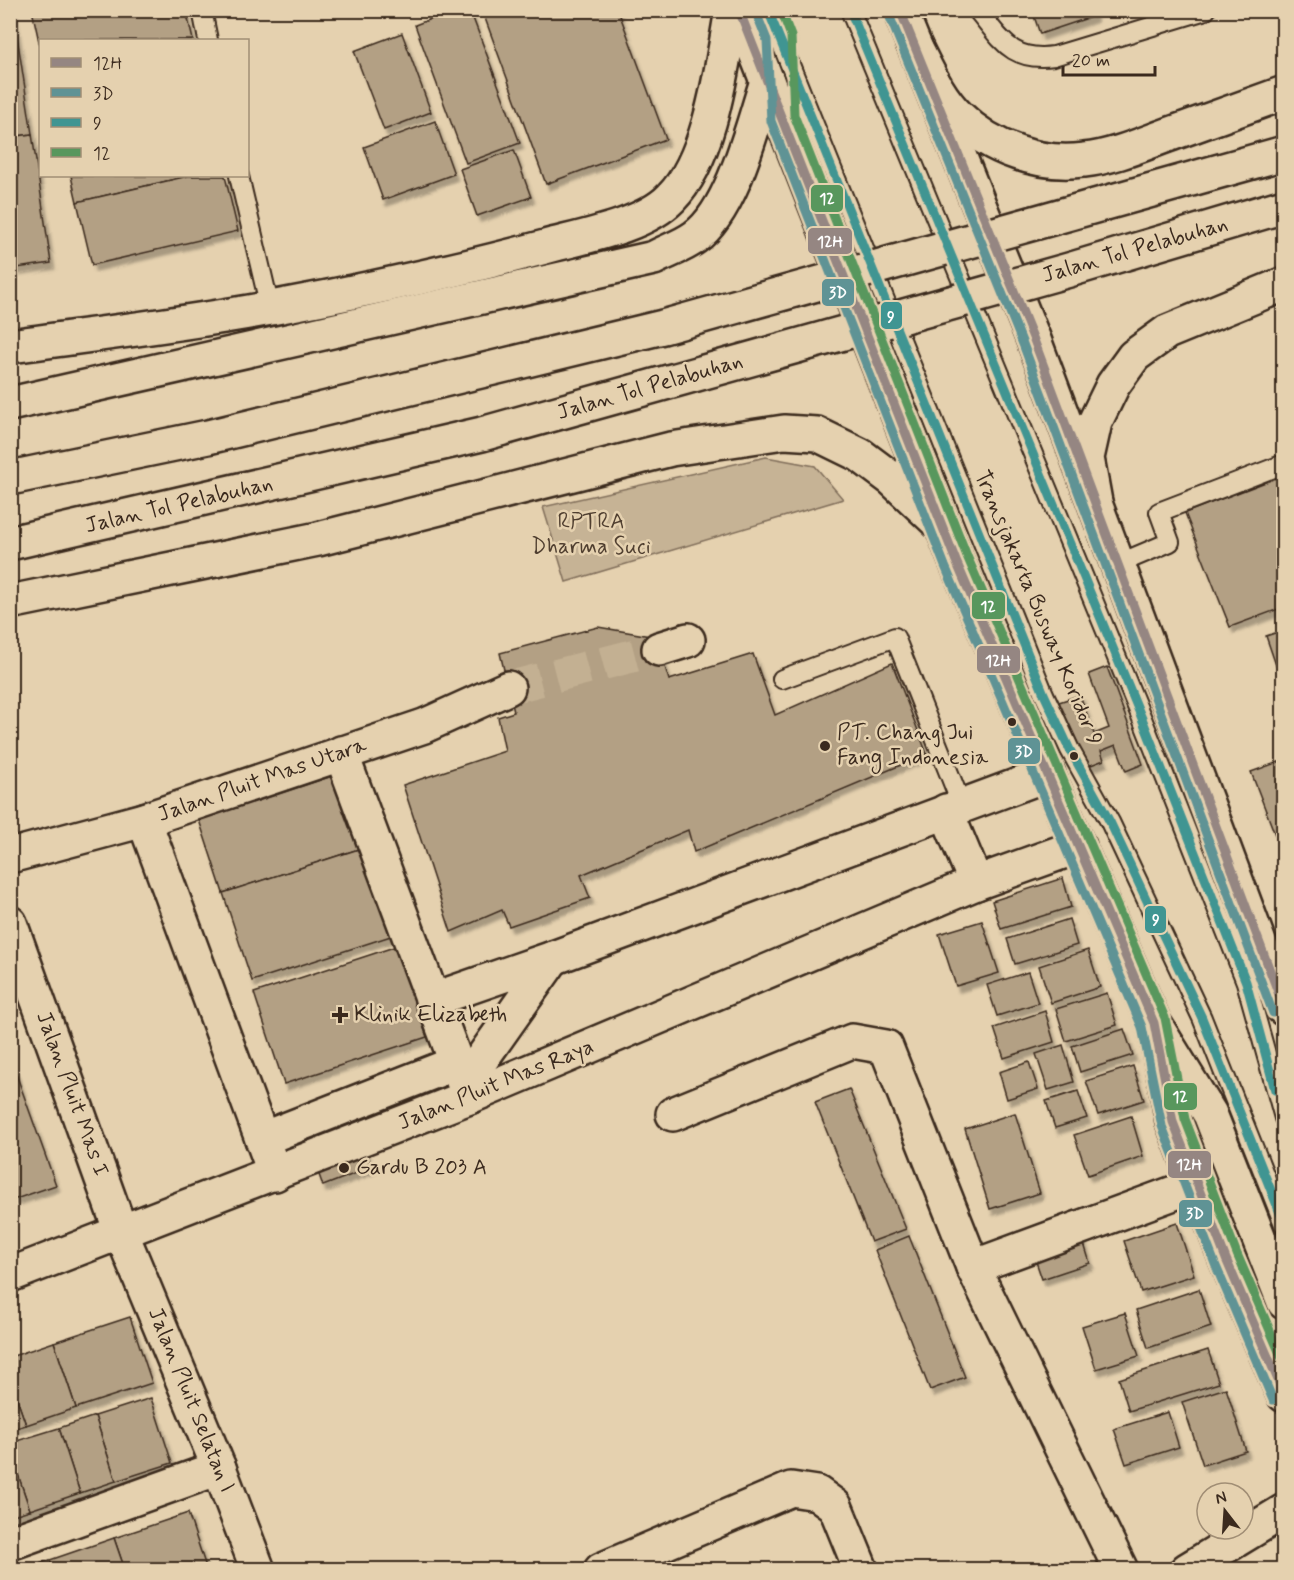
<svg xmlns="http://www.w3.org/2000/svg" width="1294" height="1580" viewBox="0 0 1294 1580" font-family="Mynerve,sans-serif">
<defs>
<filter id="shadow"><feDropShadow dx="3.5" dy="6" stdDeviation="1.5" flood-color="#0004"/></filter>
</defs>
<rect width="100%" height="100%" fill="#e5d1af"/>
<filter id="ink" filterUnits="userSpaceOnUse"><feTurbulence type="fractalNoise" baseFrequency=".0167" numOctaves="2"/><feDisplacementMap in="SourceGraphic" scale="12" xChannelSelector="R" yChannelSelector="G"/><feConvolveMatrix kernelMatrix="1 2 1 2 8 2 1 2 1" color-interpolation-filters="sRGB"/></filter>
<g filter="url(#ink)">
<polygon fill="#c6b395" stroke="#806e5a" stroke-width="1.5" points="766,457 815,466 843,499 566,582 543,507"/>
<g fill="#b3a084" stroke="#3b2a1e" stroke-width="1.5" filter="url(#shadow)">
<polygon points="10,10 13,10 32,134 10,137"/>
<polygon points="32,10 186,10 193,40 40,40 40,46"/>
<polygon points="454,10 470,10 520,143 466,163 415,25"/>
<polygon points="482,10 618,10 666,139 546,184"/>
<polygon points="1032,10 1093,10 1094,16 1040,34"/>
<polygon points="402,33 431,112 384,130 354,51"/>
<polygon points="435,121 454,174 383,200 364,147"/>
<polygon points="32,134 51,263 10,269 10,137"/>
<polygon points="514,150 531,197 477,216 460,169"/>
<polygon points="71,176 188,176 77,202"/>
<polygon points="188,176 225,176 238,231 92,265 77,202"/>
<polygon points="1284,474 1284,607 1230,627 1185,513"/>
<polygon points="598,627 656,637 669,680 753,654 775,715 892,663 927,754 694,852 688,830 581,875 590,898 509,926 502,910 451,932 403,785 505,751 498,717 514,712 500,653"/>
<polygon points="1284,630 1284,669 1278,671 1266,636"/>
<polygon points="1107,667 1143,764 1126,771 1116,745 1101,751 1104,760 1083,768 1059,702 1080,695 1094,734 1109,728 1089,674"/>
<polygon points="1284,760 1284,843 1279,845 1251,772"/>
<polygon points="344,772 368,846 223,893 199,820"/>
<polygon points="368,846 397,934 252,981 223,893"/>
<polygon points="1063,878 1071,907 1001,929 992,901"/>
<polygon points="1069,919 1077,945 1015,964 1007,939"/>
<polygon points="982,921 999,973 956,986 939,934"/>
<polygon points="397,946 427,1037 284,1084 254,993"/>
<polygon points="1088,950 1100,987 1051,1003 1039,966"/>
<polygon points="1028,972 1038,1003 997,1016 987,985"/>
<polygon points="1107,993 1117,1025 1066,1041 1056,1009"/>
<polygon points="1045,1011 1054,1042 1004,1058 994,1028"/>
<polygon points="1124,1029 1133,1055 1080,1072 1072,1046"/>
<polygon points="1063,1045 1074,1082 1048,1090 1036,1054"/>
<polygon points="10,1057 56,1185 10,1201"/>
<polygon points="1029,1062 1038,1089 1007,1099 999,1072"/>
<polygon points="1133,1066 1144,1100 1098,1115 1086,1081"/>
<polygon points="849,1089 906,1229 871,1242 815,1102"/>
<polygon points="1078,1091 1087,1118 1055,1128 1046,1101"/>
<polygon points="1015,1113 1040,1193 990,1209 965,1129"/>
<polygon points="1131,1116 1143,1156 1088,1175 1074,1135"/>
<polygon points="365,1149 372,1167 323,1186 317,1169"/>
<polygon points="1177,1223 1194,1275 1141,1292 1124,1241"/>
<polygon points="909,1236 965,1377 930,1390 875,1250"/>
<polygon points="1082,1237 1090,1263 1042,1279 1033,1253"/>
<polygon points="1199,1289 1211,1327 1148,1348 1136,1310"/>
<polygon points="1125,1313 1139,1356 1096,1369 1082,1326"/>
<polygon points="130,1317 152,1383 76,1408 54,1342"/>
<polygon points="54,1342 76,1408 26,1425 10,1379 10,1357"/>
<polygon points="1208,1350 1219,1383 1129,1411 1119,1379"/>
<polygon points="10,1379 26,1425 10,1430"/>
<polygon points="1226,1388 1246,1451 1203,1465 1182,1402"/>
<polygon points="151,1398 172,1463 116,1481 95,1416"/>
<polygon points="1168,1412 1179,1447 1126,1464 1114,1429"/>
<polygon points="95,1416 116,1481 80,1493 59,1428"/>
<polygon points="59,1428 80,1493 30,1510 10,1451 10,1443"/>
<polygon points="10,1451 30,1510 10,1516"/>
<polygon points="188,1513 207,1570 125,1570 114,1538"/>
<polygon points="114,1538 125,1570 53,1570 50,1560"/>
<polygon points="50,1560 53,1570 22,1570"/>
</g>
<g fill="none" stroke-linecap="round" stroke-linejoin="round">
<polyline stroke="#c3b092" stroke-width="33" stroke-dasharray="33 16" stroke-linecap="butt" points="508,688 659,649"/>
<g stroke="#3b2a1e" stroke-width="22">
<g id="service">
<polyline points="202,10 208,40"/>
<polyline points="768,10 1044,694 1070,750 1110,822 1202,1018 1284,1224"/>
<polyline points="850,10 1143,721 1246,982 1284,1118"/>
<path d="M977,10C1002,40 1011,62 1054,56L1206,10"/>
<polyline points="239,176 270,308"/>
<polyline points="1118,564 1170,542 1159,512 1284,464"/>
<polyline points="782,679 895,637 962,806"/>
</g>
</g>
<g stroke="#3b2a1e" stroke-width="38">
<g id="minor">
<path d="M10,346C97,334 185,324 271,308C363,291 455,271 545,247C582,237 644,226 671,198C711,158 722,65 732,10"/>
<polyline points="659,649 688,640"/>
<polyline points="341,753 469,1097"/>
<polyline points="946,811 976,883"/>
<polyline points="144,820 275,1174"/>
<polyline points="10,856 144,820 424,726 508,688"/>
<polyline points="10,923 121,1232 219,1468 258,1570"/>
<polyline points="432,1000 553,958 1048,774"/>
<polyline points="464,1084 553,958"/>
<polyline points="673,1114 852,1041 886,1047 973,1267 1121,1570"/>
<polyline points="262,1139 456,1063"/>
<polyline points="973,1267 1198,1184"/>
<polyline points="10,1275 469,1097 976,883 1079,846"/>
<polyline points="10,1543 219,1468"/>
<polyline points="601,1570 791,1489 817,1493 835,1506 861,1570"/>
<polyline points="1187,1570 1284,1511"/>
</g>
</g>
<g stroke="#3b2a1e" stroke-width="38">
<polyline id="primary" points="1155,1027 1173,1122 1226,1259 1284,1395"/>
</g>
<g stroke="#3b2a1e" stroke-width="38">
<g id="trunk">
<polyline points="739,10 956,561 1154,1023 1210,1114 1284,1302"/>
<polyline points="900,10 1034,340 1284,1009"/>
</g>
</g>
<g stroke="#3b2a1e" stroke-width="38">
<g id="motorway">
<path d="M913,43C926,68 938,97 959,117C991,149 1040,166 1084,160C1115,157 1147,142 1176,132C1212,119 1248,106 1284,93"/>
<path d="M10,404L654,258C667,251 683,246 695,237C733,210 753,124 767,81"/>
<polyline points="1095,502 1087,458 1095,422 1113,385 1134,356 1167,332 1284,284"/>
<polyline points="10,602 318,539 671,449 784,432 817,434 860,455 892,479 942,526"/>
</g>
</g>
<use href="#service" stroke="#e5d1af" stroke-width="18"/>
<use href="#minor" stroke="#e5d1af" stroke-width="33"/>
<use href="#primary" stroke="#e5d1af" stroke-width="33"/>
<use href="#trunk" stroke="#e5d1af" stroke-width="33"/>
<use href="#motorway" stroke="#e5d1af" stroke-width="33"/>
<g stroke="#3b2a1e" stroke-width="38" stroke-linecap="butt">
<g id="motorway-bridge">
<polyline points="10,478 208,437 663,327 1284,153"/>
<polyline points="10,543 482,434 1069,270 1284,206"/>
</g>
</g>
<use href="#motorway-bridge" stroke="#e5d1af" stroke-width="33"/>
<g stroke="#e5d1af" stroke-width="14">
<g id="bus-1">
<polyline points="739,10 956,561 1154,1023 1173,1122 1226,1259 1284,1394"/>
<polyline points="900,10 1034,340 1284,1008"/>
</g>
</g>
<g stroke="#e5d1af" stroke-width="14">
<g id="bus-2">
<polyline points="757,15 767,40 771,121 945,566 1142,1027 1162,1126 1215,1264 1273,1400"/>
<polyline points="889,15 1023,344 1273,1013"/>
</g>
</g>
<g stroke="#e5d1af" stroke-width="14">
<g id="bus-3">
<polyline points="768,10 1044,694 1070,750 1110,822 1202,1018 1284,1223"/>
<polyline points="850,10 1143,721 1246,982 1275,1090"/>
</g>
</g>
<g stroke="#e5d1af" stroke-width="14">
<polyline id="bus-4" points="781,10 791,36 794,115 967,556 1165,1018 1185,1119 1237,1254 1284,1363"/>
</g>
<use href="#bus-1" stroke="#958682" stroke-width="9"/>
<use href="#bus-2" stroke="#5f9395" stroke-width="9"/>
<use href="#bus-3" stroke="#409592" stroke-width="9"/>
<use href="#bus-4" stroke="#58975d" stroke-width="9"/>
</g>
</g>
<g fill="#3b2a1e" stroke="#e5d1af" stroke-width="2">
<circle cx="1012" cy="722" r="5"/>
<circle cx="825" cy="746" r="6"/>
<circle cx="1074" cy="756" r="5"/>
<path d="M337 1006h6v6h6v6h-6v6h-6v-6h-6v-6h6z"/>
<circle cx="344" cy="1168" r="6"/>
</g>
<g text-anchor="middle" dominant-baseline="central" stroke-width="5" stroke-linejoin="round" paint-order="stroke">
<g font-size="22" fill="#3b2a1e" stroke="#e5d1af">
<text transform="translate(1135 250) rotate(-16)">Jalan Tol Pelabuhan</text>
<text transform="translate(650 387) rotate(-16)">Jalan Tol Pelabuhan</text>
<text transform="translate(179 505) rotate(-13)">Jalan Tol Pelabuhan</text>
<text transform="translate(1038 608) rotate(67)">Transjakarta Busway Koridor 9</text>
<text transform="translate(262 780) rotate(-19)">Jalan Pluit Mas Utara</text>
<text transform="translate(496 1085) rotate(-22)">Jalan Pluit Mas Raya</text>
<text transform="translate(72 1094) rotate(70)">Jalan Pluit Mas I</text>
<text transform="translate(191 1400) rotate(68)">Jalan Pluit Selatan I</text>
</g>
<g font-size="22" fill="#503f30" stroke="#e5d1af">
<text x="591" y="522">RPTRA<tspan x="591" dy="25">Dharma Suci</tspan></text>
</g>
<g font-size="22" fill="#3b2a1e" stroke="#e5d1af" text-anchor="start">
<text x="837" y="733">PT. Chang Jui<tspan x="837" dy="25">Fang Indonesia</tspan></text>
<text x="354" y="1015">Klinik Elizabeth</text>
<text x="356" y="1168">Gardu B 203 A</text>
</g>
</g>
<g stroke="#e5d1af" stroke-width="2">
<rect x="810" y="184" width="34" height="29" rx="6" fill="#58975d"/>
<rect x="807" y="227" width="46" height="28" rx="6" fill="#958682"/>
<rect x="821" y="278" width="34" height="29" rx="6" fill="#5f9395"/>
<rect x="880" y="301" width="23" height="29" rx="6" fill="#409592"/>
<rect x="971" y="591" width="35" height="29" rx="6" fill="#58975d"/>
<rect x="976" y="645" width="45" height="29" rx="6" fill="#958682"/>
<rect x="1007" y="737" width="34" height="28" rx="6" fill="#5f9395"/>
<rect x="1144" y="905" width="23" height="29" rx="6" fill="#409592"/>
<rect x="1163" y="1082" width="35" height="29" rx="6" fill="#58975d"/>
<rect x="1167" y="1150" width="45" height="29" rx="6" fill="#958682"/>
<rect x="1178" y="1199" width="35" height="29" rx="6" fill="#5f9395"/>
</g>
<g font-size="16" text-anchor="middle" font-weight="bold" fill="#fff">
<text x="827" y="204">12</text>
<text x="830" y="247">12H</text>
<text x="838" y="298">3D</text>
<text x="891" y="322">9</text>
<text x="988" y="612">12</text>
<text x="998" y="666">12H</text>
<text x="1024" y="757">3D</text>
<text x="1156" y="925">9</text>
<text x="1180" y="1102">12</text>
<text x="1189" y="1170">12H</text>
<text x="1195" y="1219">3D</text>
</g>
<rect width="1294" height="1580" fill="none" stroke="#e5d1af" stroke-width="36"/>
<rect x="18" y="18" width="1258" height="1544" fill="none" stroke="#3b2a1e" stroke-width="2" filter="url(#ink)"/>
<rect x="39" y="39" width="210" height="138" fill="#e5d1af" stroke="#a18e75" stroke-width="1.5"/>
<rect x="51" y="58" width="30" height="9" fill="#958682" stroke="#a18e75" stroke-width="1.5"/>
<text x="93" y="69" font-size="18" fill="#3b2a1e">12H</text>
<rect x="51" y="88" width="30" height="9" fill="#5f9395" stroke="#a18e75" stroke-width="1.5"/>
<text x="93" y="99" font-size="18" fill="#3b2a1e">3D</text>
<rect x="51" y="118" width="30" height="9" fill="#409592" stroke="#a18e75" stroke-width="1.5"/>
<text x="93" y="129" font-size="18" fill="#3b2a1e">9</text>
<rect x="51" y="148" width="30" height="9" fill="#58975d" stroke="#a18e75" stroke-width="1.5"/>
<text x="93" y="159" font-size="18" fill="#3b2a1e">12</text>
<g transform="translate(1225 1511) rotate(343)"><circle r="28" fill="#e5d1af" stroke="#a18e75" stroke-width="1.5"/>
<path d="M0-4.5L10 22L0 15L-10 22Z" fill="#3b2a1e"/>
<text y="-9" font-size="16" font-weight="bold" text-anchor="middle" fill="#3b2a1e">N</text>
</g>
<path d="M1063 66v9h92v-9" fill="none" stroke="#3b2a1e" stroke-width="3"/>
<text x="1072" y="66" font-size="18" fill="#3b2a1e" stroke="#e5d1af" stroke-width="4.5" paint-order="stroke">20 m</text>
</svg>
